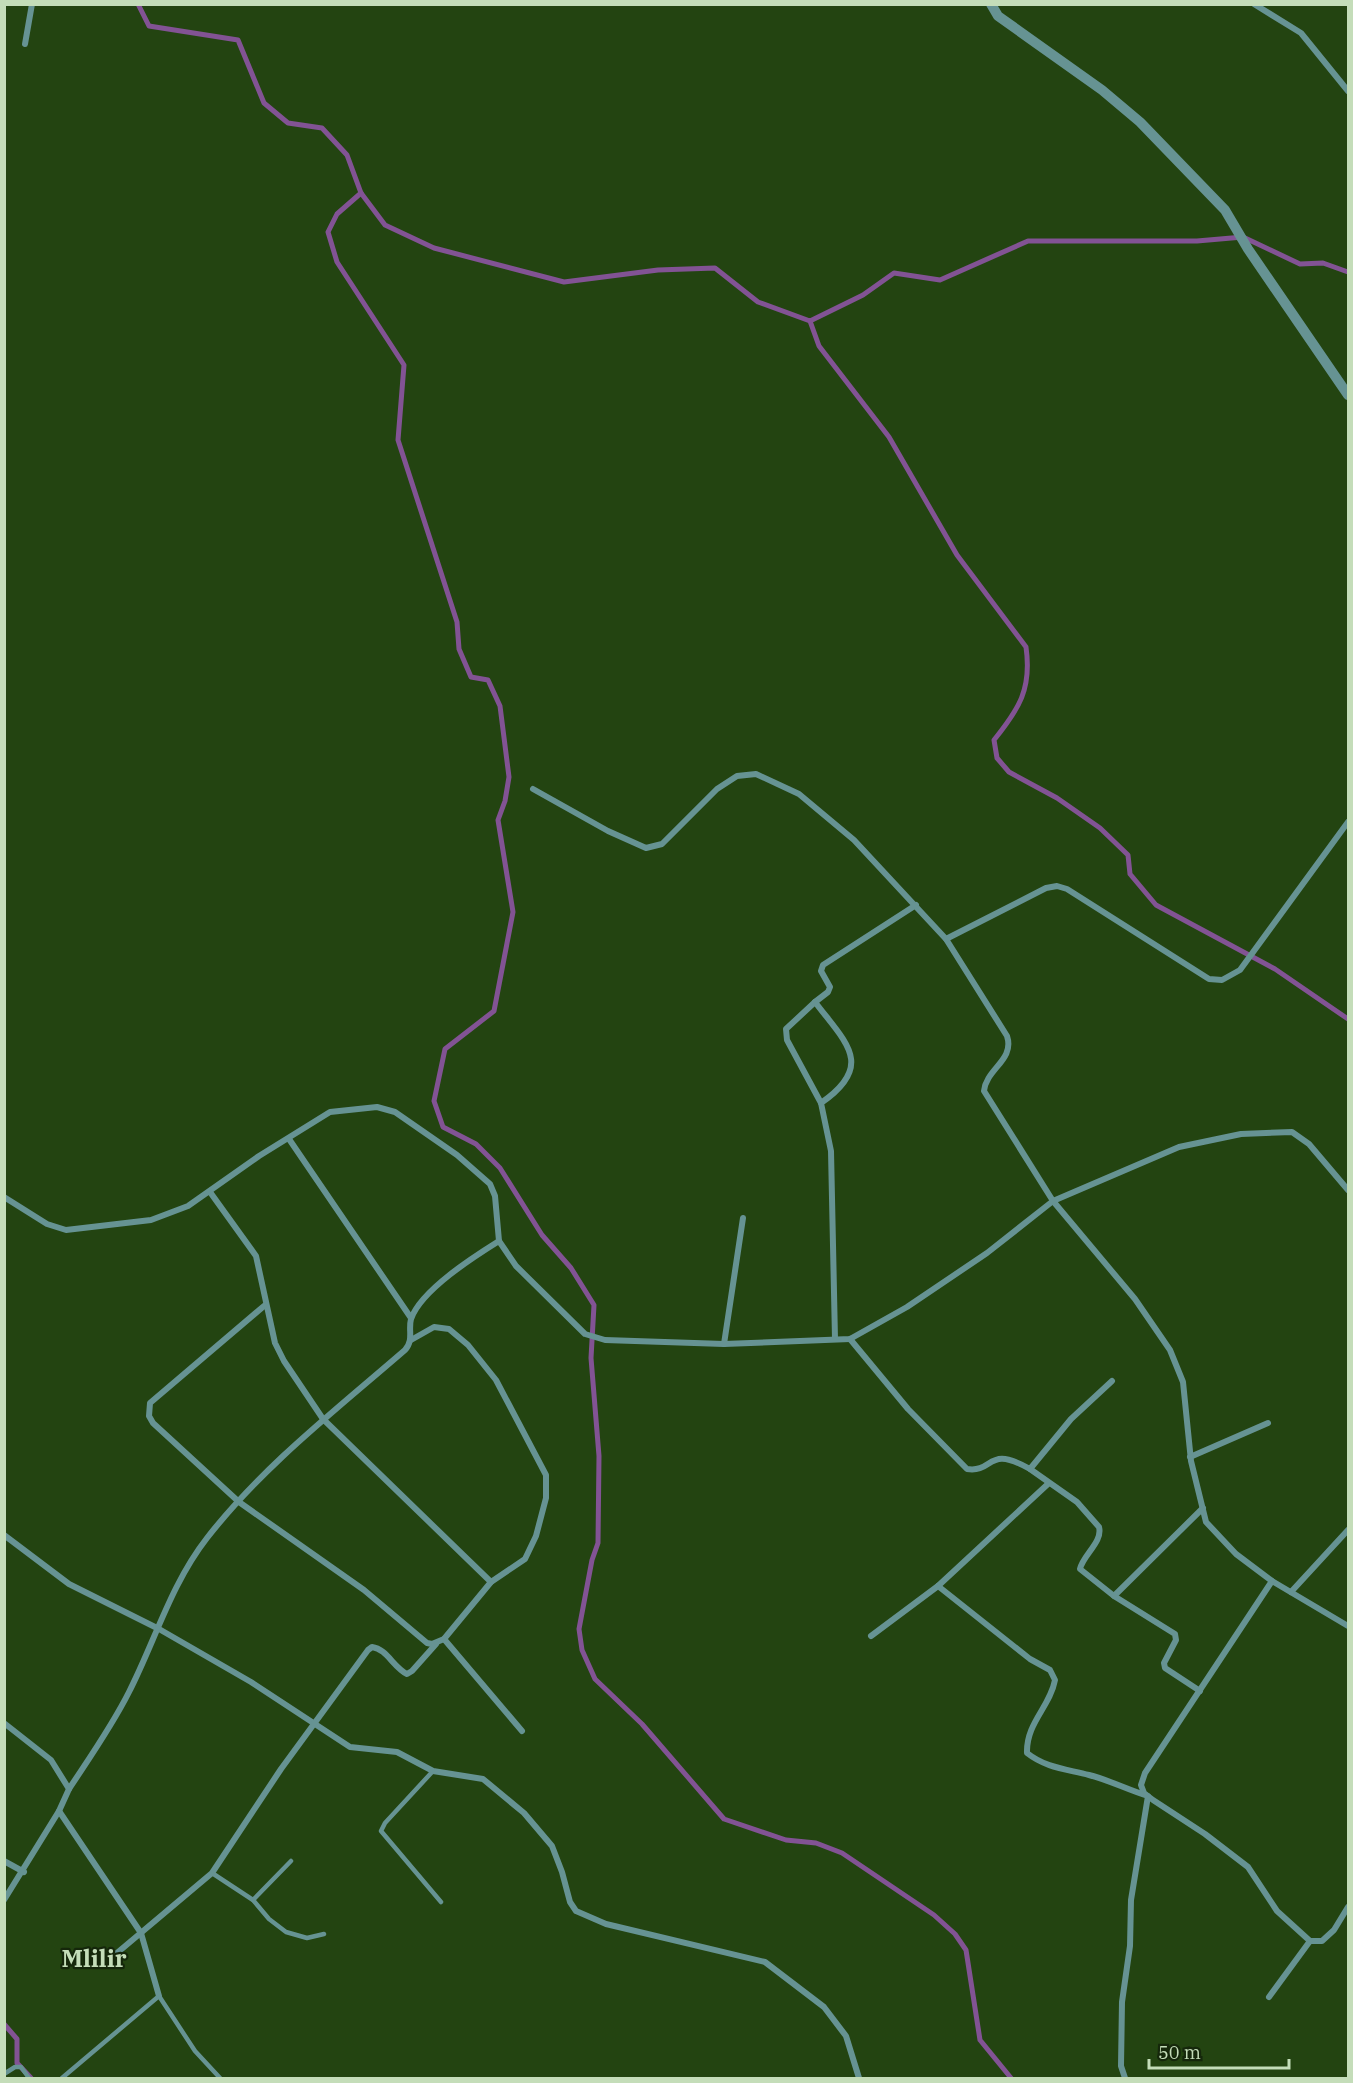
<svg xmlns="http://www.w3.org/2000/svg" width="1353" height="2083" viewBox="0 0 1353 2083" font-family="'IBM Plex Serif',serif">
<rect width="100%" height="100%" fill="#234411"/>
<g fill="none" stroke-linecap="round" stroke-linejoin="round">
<g stroke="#825394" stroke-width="5">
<polyline points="138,4 149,26 238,40 264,103 288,123 322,128 347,155 361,193 385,225 434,248 564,282 658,270 715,268 758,302 810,321 863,295 894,273 940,280 1028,241 1197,241 1243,237 1300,264 1323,263 1348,272"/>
<polyline points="361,193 337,214 328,232 337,262 404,365 398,440 457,622 459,649 471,677 488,680 500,706 509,777 505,801 498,820 513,912 494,1011 445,1049 434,1101 443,1127 476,1144 500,1168 542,1235 571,1268 594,1305 591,1358 599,1456 598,1543 592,1560 579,1629 582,1650 595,1679 642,1724 724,1819 786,1840 816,1843 842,1853 934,1915 955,1934 966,1950 980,2040 1011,2078"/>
<path d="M810,321L819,346L889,437L957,555L1026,647C1032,689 1019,709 994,740L997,758L1009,772L1057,798L1100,828L1128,855L1130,874L1156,905L1275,969L1348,1019"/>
<polyline points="4,2024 17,2039 17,2063 31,2078"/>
</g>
<g stroke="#669393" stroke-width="4.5">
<polyline points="433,1771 385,1823 381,1831 441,1902"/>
<polyline points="212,1873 253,1900 269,1919 286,1932 307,1938 324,1934"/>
<polyline points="253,1900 291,1861"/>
<polyline points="4,2074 15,2067 21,2067 29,2078"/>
<polyline points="62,2078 159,1996 195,2051 220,2078"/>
</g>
<g stroke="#669393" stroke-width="6">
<polyline points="1254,4 1301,33 1348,91"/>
<polyline points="25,44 32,4"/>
<path d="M533,789L608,831L646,848L662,844L717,789L737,776L756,774L799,794L854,840L946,939L1007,1036C1015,1060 986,1069 984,1091L1053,1201L1135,1299L1170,1350L1183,1382L1191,1461L1206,1522L1236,1554L1272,1581L1348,1626"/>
<polyline points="946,939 1046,888 1057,886 1067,889 1209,979 1222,980 1240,970 1348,822"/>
<polyline points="815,1002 786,1029 787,1040 821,1103"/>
<polyline points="289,1139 411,1318"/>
<polyline points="210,1192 256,1256 275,1343 284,1361 323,1419 491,1582"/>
<polyline points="4,1197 47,1224 66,1230 151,1220 188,1206 259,1156 330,1112 377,1107 395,1112 457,1155 490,1184 495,1196 499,1241"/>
<polyline points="264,1306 150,1403 149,1416 153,1423 239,1502 364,1590 427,1643 432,1644 444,1639 491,1582 525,1559 536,1536 546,1498 546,1475 496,1380 468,1345 449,1329 434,1327 411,1340"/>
<path d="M835,1339L831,1151L821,1103C876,1065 845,1042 815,1002L828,992L830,987L821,971L823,965L916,905"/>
<path d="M850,1339L908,1409L967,1469C995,1473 986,1444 1030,1469L1071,1419L1112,1381"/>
<polyline points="724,1344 743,1218"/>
<polyline points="1190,1457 1268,1423"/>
<path d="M1030,1469L1077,1502L1099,1527C1103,1542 1083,1555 1080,1569L1114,1596L1175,1634L1176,1640L1164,1663L1165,1668L1200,1691"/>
<polyline points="4,1535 69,1584 159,1629 251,1682 350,1747 397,1752 433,1771 483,1779 524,1813 552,1846 562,1872 570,1902 576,1911 606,1924 765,1962 824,2007 846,2036 859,2078"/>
<polyline points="1272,1581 1145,1773 1141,1785 1144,1793 1153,1800 1205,1834 1248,1867 1277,1911 1310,1941 1322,1941 1334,1930 1348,1907"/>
<path d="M938,1586L1030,1659L1050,1670L1055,1680C1050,1707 1026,1723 1027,1753C1046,1768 1066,1769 1089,1775C1109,1780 1128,1790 1148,1796L1131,1900L1130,1946L1122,2002L1121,2066L1125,2078"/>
<polyline points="1291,1592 1348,1530"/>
<polyline points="1114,1596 1203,1508"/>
<polyline points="871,1636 938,1586 1049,1483"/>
<polyline points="444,1639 522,1731"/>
<polyline points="4,1723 51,1760 69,1789 59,1811 4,1900"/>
<path d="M69,1789C90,1757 112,1726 129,1692C155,1641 171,1584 207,1538C263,1466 337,1409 405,1350C414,1340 408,1330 411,1319C421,1290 475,1256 499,1241L516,1266L585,1334L605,1340L724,1344L850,1339L907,1307L987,1253L1053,1201L1179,1147L1241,1134L1292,1132L1309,1144L1348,1190"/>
<polyline points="59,1811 141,1933 159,1996"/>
<polyline points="4,1861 24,1872"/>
<path d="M111,1958L212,1873L281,1769L368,1650L372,1647C387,1649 393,1667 407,1674L412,1671L436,1644"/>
<polyline points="1269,1997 1310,1941"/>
</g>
<polyline stroke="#669393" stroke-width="10" points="991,4 998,16 1102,90 1140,122 1225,210 1248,249 1348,395"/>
</g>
<g text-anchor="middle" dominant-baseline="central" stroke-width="4.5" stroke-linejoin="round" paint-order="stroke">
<g font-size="24" font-weight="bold" fill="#c4ddb9" stroke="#15270b">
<text x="94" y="1958">Mlilir</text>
</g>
</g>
<rect width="1353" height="2083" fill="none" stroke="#c4ddb9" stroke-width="12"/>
<path d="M1149 2059v9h140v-9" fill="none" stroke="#c4ddb9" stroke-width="3"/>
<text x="1158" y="2059" font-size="18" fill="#c4ddb9" stroke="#15270b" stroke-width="4.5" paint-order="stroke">50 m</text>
</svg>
